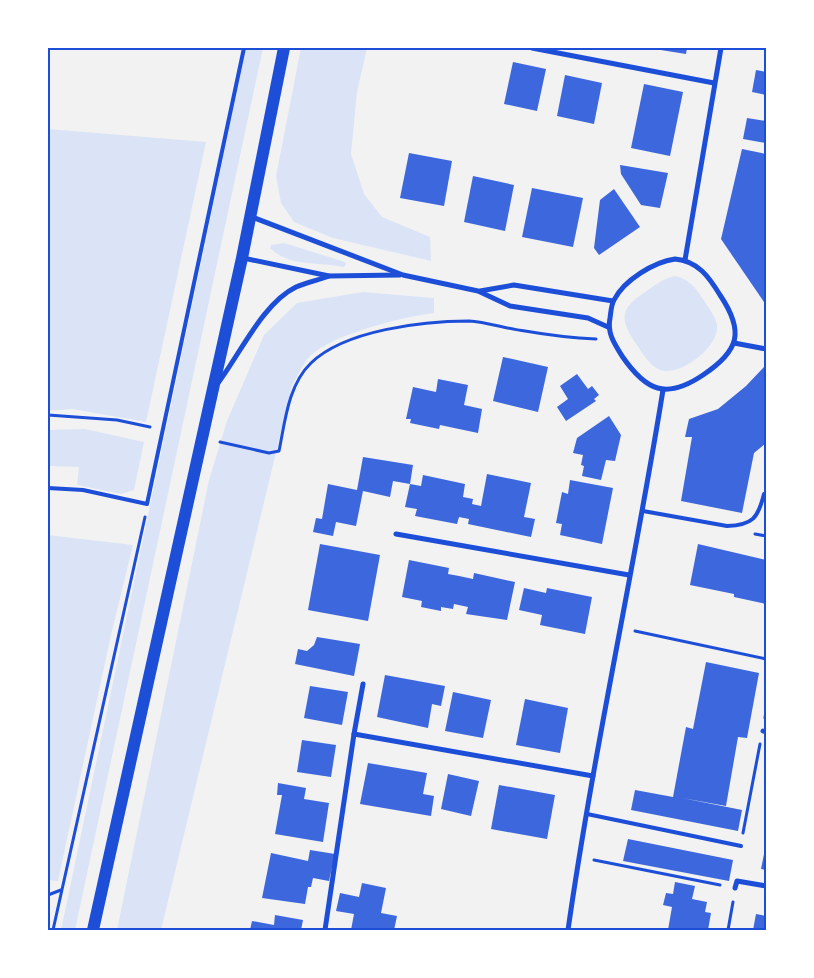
<svg xmlns="http://www.w3.org/2000/svg" width="814" height="978" viewBox="0 0 814 978" font-family="'Nunito Sans',sans-serif">
<rect width="100%" height="100%" fill="#f2f2f2"/>
<g fill="#dbe4f7">
<polygon points="246,48 263,48 75,930 61,930"/>
<polygon points="301,48 367,48 357,92 351,154 364,194 382,217 430,237 431,261 333,238 294,222 281,203 276,176"/>
<polygon points="48,129 206,142 146,422 72,409 48,411"/>
<path d="M284,243L345,262L346,264L344,267C321,262 288,267 270,248L271,245Z"/>
<path d="M675,276C689,279 695,287 703,299C708,308 716,316 717,326C719,347 680,377 660,370C649,365 643,354 637,345C618,318 620,308 648,290C657,284 664,278 675,276Z"/>
<path d="M363,292L434,298V313C403,317 333,334 310,356C303,363 297,377 292,386L161,930H117L209,480L227,421L264,335L297,303Z"/>
<polygon points="85,429 144,442 134,490 121,494 77,485 79,467 48,466 48,430"/>
<polygon points="48,535 133,545 111,635 58,881 48,880"/>
</g>
<g fill="#3d67dc">
<polygon points="648,48 687,48 686,54"/>
<polygon points="513,62 546,69 537,111 504,104"/>
<polygon points="756,70 766,72 766,95 752,92"/>
<polygon points="565,75 602,83 594,124 557,116"/>
<polygon points="644,84 683,92 670,156 631,148"/>
<polygon points="747,118 766,121 766,143 743,139"/>
<polygon points="742,149 766,154 766,305 721,239"/>
<polygon points="409,153 452,161 444,206 400,198"/>
<polygon points="620,165 668,173 660,208 641,205 621,174"/>
<polygon points="473,176 514,185 505,231 464,222"/>
<polygon points="532,188 583,198 573,247 522,237"/>
<polygon points="614,189 640,227 599,255 594,248 600,200"/>
<polygon points="503,357 548,367 538,412 493,401"/>
<polygon points="764,367 766,367 766,443 754,453 742,513 681,501 692,437 685,437 689,419 718,409 746,386"/>
<polygon points="577,374 588,389 592,386 599,395 594,399 596,401 566,421 557,407 568,399 560,386"/>
<polygon points="438,379 468,385 464,405 482,409 478,433 440,425 439,429 410,423 411,419 406,419 413,387 436,392"/>
<polygon points="609,416 621,435 615,461 606,460 601,480 582,476 584,466 581,465 583,455 573,453 577,438"/>
<polygon points="363,457 413,465 410,484 421,486 423,475 465,484 463,497 473,499 472,504 481,506 487,474 531,483 524,517 535,519 531,537 468,524 469,519 459,517 457,524 415,516 417,509 405,507 410,484 393,481 390,497 363,491 356,526 336,522 333,536 313,532 316,518 322,519 328,484 357,490"/>
<polygon points="570,480 613,488 602,544 560,535 562,524 556,523 562,492 568,494"/>
<polygon points="320,544 380,555 368,621 308,610"/>
<polygon points="698,544 766,560 766,604 734,597 734,594 690,585"/>
<polygon points="409,560 449,568 448,574 459,576 473,579 474,573 515,582 507,620 466,614 468,607 454,604 453,609 441,607 441,611 421,607 422,601 402,597"/>
<polygon points="524,588 546,593 547,588 592,597 585,634 540,625 542,615 519,610"/>
<polygon points="317,637 360,644 354,676 295,664 298,649 307,651 314,645"/>
<polygon points="706,662 759,673 747,738 738,737 726,806 682,798 742,810 738,831 631,810 635,790 673,797 686,727 693,729"/>
<polygon points="385,675 445,686 441,706 432,704 428,728 377,717"/>
<polygon points="310,686 348,692 342,725 304,718"/>
<polygon points="453,692 491,700 483,738 445,731"/>
<polygon points="525,699 568,708 560,753 516,745"/>
<polygon points="302,740 336,745 331,777 297,772"/>
<polygon points="368,763 427,773 423,794 434,796 431,816 360,804"/>
<polygon points="448,774 479,781 471,816 441,809"/>
<polygon points="278,783 306,788 304,799 329,803 323,842 275,834 282,795 277,795"/>
<polygon points="499,785 555,795 547,839 491,829"/>
<polygon points="628,839 733,860 729,881 623,861"/>
<polygon points="766,844 766,870 761,869"/>
<polygon points="310,850 335,854 329,881 313,878 311,887 308,887 305,904 262,898 271,853 308,861"/>
<polygon points="675,882 695,886 692,899 707,902 705,912 711,913 708,930 668,930 672,907 663,905 666,893 673,894"/>
<polygon points="362,883 386,888 381,913 397,916 394,930 351,930 354,914 336,911 340,893 359,897"/>
<polygon points="756,914 766,916 766,930 753,930"/>
<polygon points="275,915 303,920 301,930 250,930 252,921 274,925"/>
</g>
<g fill="none" stroke-linecap="round" stroke-linejoin="round">
<g stroke="#1d4ed8" stroke-width="3">
<polyline points="48,415 117,420 150,427"/>
<path d="M220,442L269,453L279,451C285,422 288,385 311,363C345,330 423,321 469,321C487,322 507,329 525,331C548,335 572,338 596,339"/>
<polyline points="755,534 766,536"/>
<polyline points="635,631 766,659"/>
<polyline points="765,718 766,710"/>
<polyline points="743,833 760,744"/>
<polyline points="594,860 720,885"/>
<polyline points="48,895 61,890"/>
<polyline points="53,930 145,517"/>
<polyline points="728,930 733,902"/>
</g>
<g stroke="#1d4ed8" stroke-width="4">
<polyline points="48,488 83,490 147,504 244,48"/>
<path d="M643,511L727,526C753,525 758,518 764,494L766,493"/>
<polyline points="587,814 741,846"/>
</g>
<g stroke="#1d4ed8" stroke-width="5">
<polyline points="532,48 714,83"/>
<polyline points="252,217 403,275 478,291 510,306 588,318 608,327"/>
<polyline points="243,258 329,276 400,275"/>
<path d="M675,259C698,261 709,277 720,295C745,332 739,351 703,375C666,400 646,391 622,356C614,343 607,333 610,318C611,312 611,305 614,300C624,280 654,262 675,259Z"/>
<polyline points="685,260 721,48"/>
<polyline points="480,291 514,285 613,301"/>
<polyline points="734,343 766,349"/>
<path d="M218,383C240,354 263,303 296,287C307,282 319,280 329,276"/>
<polyline points="396,534 629,575"/>
<polyline points="763,731 766,732"/>
<polyline points="354,734 363,684"/>
<polyline points="735,888 737,881 766,886"/>
<polyline points="325,930 354,734 593,776"/>
<path d="M568,930C594,749 634,570 663,390"/>
</g>
<polyline stroke="#1d4ed8" stroke-width="12" points="93,930 242,258 284,48"/>
</g>
<rect width="814" height="978" fill="none" stroke="#ffffff" stroke-width="98"/>
<rect x="49" y="49" width="716" height="880" fill="none" stroke="#1d4ed8" stroke-width="2"/>
</svg>
